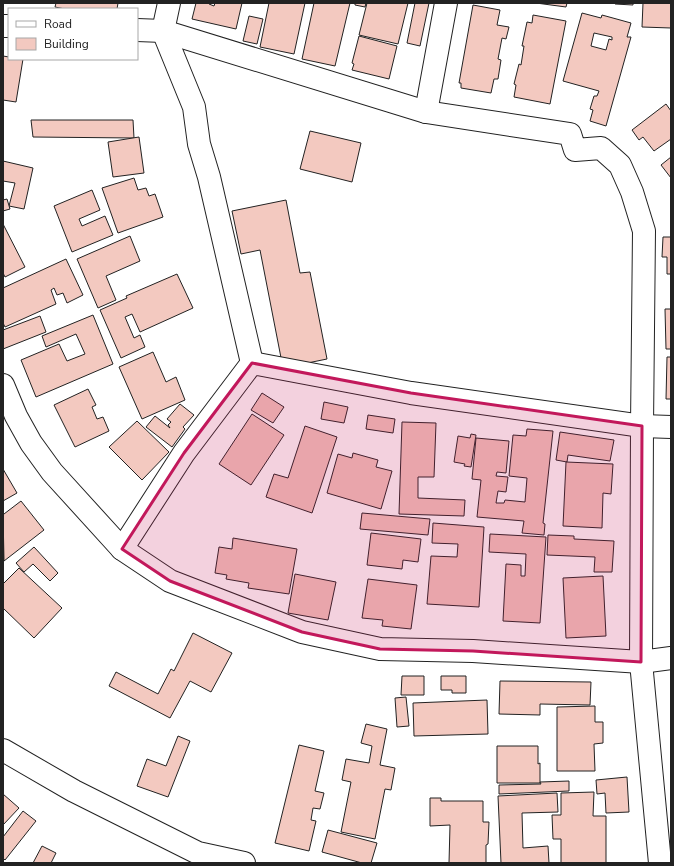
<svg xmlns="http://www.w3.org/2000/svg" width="674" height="866" viewBox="0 0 674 866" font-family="'Nunito Sans',sans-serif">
<rect width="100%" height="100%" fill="#fff"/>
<g fill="#f3c9c0" stroke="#222" fill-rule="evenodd">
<polygon points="56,3 118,3 117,9 65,9 55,7"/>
<polygon points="196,3 209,3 209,4 214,6 215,3 242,3 236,29 192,19"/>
<polygon points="269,3 305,3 294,54 260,47"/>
<polygon points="314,3 350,3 335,66 302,59"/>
<polygon points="355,3 366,3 365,7 355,5"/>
<polygon points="367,3 408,3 398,44 359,35"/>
<polygon points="415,3 429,3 420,46 407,43"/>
<polygon points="536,3 567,3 566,7"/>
<polygon points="615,3 633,3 633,5 615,4"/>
<polygon points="643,3 671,3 671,28 642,27"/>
<polygon points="473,5 500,10 497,25 509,27 506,39 502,38 498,59 501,60 498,79 494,79 491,93 461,88 461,83 459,83"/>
<path d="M582,13L601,18L602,15L631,23L627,37H631L606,126L590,121L593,110L590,109L594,96H597L599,91L563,81ZM594,33L612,37V40L609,39L606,50L591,46Z"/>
<polygon points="533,15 566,21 550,104 514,97 516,85 514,84 519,64 521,65 524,46 522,46 527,22 532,23"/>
<polygon points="249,16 263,19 257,44 243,41"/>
<polygon points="359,36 397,46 389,79 352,70 354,64 352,63"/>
<polygon points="3,56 9,57 9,59 23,59 16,102 3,100"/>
<polygon points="666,104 671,111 671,139 654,151 643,137 639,140 632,130"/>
<polygon points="31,120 133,120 134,138 33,137"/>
<polygon points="310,131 361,143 352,182 300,169"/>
<polygon points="139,137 144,173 113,177 108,142"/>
<polygon points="671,157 671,178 661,165"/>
<polygon points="3,161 33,168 24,209 9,206 15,183 3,181"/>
<polygon points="134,178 138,190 146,188 149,196 155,194 163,217 118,233 102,188"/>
<polygon points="92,190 100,210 79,219 82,226 105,216 113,235 72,252 54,206"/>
<polygon points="7,199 10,209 3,211 3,200"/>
<polygon points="286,200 300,273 310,272 327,359 283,368 260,250 241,254 232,211"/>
<polygon points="3,224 25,267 5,277 3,273"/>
<polygon points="130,236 140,261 106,276 116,300 98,308 77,259"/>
<polygon points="663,237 671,237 671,274 667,274 667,257 662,257"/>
<polygon points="66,259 83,295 67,303 63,293 57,295 54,288 51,290 56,304 5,327 3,323 3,288"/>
<polygon points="177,274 193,308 140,332 132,314 125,317 134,338 140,335 145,347 121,358 100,310 127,298 126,296"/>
<polygon points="665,309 671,309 671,349 666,349"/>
<polygon points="93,315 113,364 36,397 21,360 59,344 67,361 85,354 76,334 46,347 42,336"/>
<polygon points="40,316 46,332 3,349 3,330"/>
<polygon points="153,352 166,382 176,377 185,400 142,419 119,367"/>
<polygon points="667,357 671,357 671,399 666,399"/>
<polygon points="88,389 96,405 92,407 97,419 103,417 109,431 75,447 54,405"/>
<polygon points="262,393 284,407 273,423 251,410"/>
<polygon points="324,402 348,407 344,423 321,419"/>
<polygon points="180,404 194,415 183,427 185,429 172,447 146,427 155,416 170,428 168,425 171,422 167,419"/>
<polygon points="252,414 284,435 251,485 219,464"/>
<polygon points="368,415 395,419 393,433 366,429"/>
<polygon points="137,421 169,452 142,480 109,447"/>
<polygon points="402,422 436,423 434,477 418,477 418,498 465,500 464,516 399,514"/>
<polygon points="305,426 337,437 312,513 266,497 274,474 288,478"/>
<polygon points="527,429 553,431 543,523 545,524 544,535 522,533 524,521 477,517 481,480 472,479 476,438 509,441 506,473 497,472 496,476 508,477 506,492 498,491 496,503 504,503 505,500 525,502 527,478 509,476 513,435 526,436"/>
<polygon points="560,432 614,440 610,461 568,455 567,462 556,460"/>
<polygon points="471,434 476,435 471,467 464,466 465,464 454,462 458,436 470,438"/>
<polygon points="353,453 378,460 376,467 392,471 381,509 327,493 338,454 352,458"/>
<polygon points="566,462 613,464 611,494 603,493 602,528 563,526"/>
<polygon points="3,469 17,493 3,501"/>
<polygon points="21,501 44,530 4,561 3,513 4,514"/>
<polygon points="362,513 430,519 428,535 360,529"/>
<polygon points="433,523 484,527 479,607 427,604 431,556 457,557 458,544 432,543"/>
<polygon points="371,533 421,539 418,562 403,560 402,569 367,565"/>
<polygon points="490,534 546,537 540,623 503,621 506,564 521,565 521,576 525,576 526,554 489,552"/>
<polygon points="548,535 574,536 574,539 614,541 612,572 594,572 595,557 547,555"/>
<polygon points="233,538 297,549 289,594 248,588 249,583 226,579 227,575 215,573 219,547 232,549"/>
<polygon points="34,547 58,573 50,581 33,564 24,572 16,563"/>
<polygon points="19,568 62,608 34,638 3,608 3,584"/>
<polygon points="295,574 336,582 328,620 288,613"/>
<polygon points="603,576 606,636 566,638 563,578"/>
<polygon points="368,579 417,585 411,629 382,626 383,620 362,618"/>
<polygon points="193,633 232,653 211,692 190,681 170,718 109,686 116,672 158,694 171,669 174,671"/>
<polygon points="402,676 424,676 424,695 401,695"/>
<polygon points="441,676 466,676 466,693 452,693 452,690 441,690"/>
<polygon points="500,681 591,682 590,705 540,704 540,715 499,714"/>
<polygon points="406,697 409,726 397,727 395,698"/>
<polygon points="487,700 488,734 414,736 413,703"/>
<polygon points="595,706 595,722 603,722 603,743 594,744 595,771 557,771 557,707"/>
<polygon points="366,724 387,729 380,765 395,768 391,790 385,789 375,839 341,832 351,782 342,780 346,759 369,763 372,746 361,743"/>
<polygon points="178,736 190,741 168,797 137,786 147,759 166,766"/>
<polygon points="299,745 324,751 315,791 324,793 320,809 313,808 311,820 316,821 309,851 275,843"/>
<polygon points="497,746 538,746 538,764 540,763 540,783 497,783"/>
<polygon points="627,777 629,812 606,813 605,793 597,794 596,780"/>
<polygon points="569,781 569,791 499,794 499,785 541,784 540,782"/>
<polygon points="594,792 593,816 606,816 606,863 561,863 561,839 553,839 552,815 561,815 561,793"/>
<polygon points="557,793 558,812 522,813 523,848 548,846 549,863 501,863 498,796"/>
<polygon points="3,794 19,808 3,825"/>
<polygon points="430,798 441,798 441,801 483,801 483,822 489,822 488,844 486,845 486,863 449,863 450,825 430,826"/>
<polygon points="23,811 36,821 5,860 3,858 3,837"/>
<polygon points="328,830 377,843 371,863 362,863 322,852"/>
<polygon points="42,846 56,853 51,863 33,863"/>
</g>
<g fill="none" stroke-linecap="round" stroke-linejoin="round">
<g stroke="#222" stroke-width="24">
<g id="minor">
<polyline points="169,3 163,31 194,107 199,144 209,177 252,363"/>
<polyline points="3,26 9,26"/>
<polyline points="137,30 163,31 426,112 570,134 575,150 601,148 620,165 632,192 644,231 642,426 641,662 660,863"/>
<polyline points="426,112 446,3"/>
<polyline points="3,385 16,416 31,443 52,472 122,549 170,581 302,632 380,649 473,651 641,662 671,658"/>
<polyline points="122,549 184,453 252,363 411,393 642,426 671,427"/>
<polyline points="3,750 74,791 198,853 244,863"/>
</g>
</g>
<use href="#minor" stroke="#fff" stroke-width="22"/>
</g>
<path fill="#c2185b" fill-opacity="0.2" stroke="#c2185b" stroke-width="3" stroke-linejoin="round" d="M252,363L411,393L642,426L641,662L473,651L380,649L302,632L170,581L122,549L184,453Z"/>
<rect width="674" height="866" fill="none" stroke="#222222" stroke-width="8"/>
<rect x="8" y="8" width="130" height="52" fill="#ffffff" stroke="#a7a7a7"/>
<rect x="16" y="21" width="20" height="6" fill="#ffffff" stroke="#a7a7a7"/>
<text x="44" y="28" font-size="12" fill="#222222">Road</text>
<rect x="16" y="38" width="20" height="12" fill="#f3c9c0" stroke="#a7a7a7"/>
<text x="44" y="48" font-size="12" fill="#222222">Building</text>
</svg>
